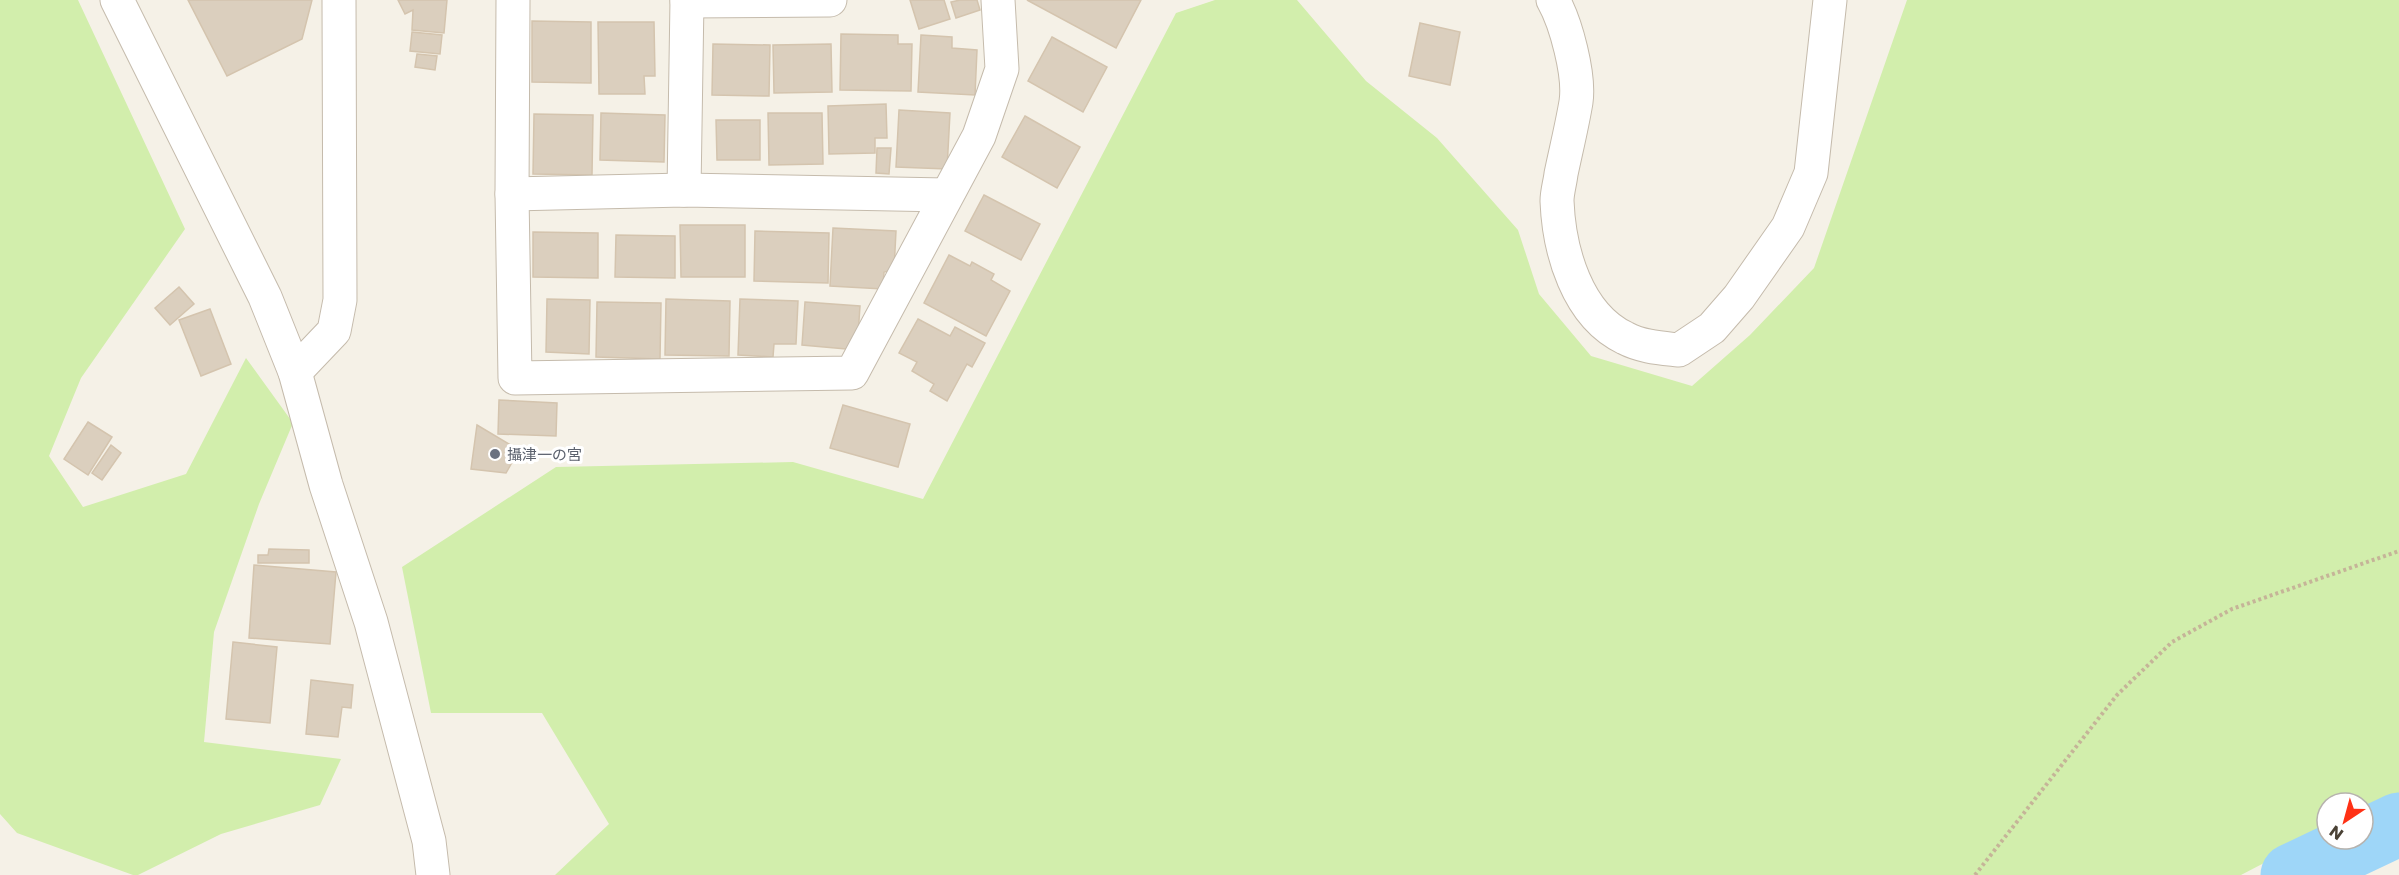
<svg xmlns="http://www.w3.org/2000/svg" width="2399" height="875" viewBox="0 0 2399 875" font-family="Poppins,'Noto Sans JP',sans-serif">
<rect width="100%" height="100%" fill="#f5f1e7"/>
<g fill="#d2eeac">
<polygon points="0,0 78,0 185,229 81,378 49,456 83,507 186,474 246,358 293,423 259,504 214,632 204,742 341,759 320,805 221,834 138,875 133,875 17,833 0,814"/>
<polygon points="1215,0 1297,0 1366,81 1437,138 1518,230 1539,294 1591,356 1692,386 1750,335 1814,268 1907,0 2399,0 2399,793 2363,811 2363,803 2327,803 2327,830 2241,875 555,875 609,824 542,713 431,713 402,567 556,467 793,462 923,499 1176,13"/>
</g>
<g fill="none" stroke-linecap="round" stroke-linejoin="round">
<polyline stroke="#9ed6f8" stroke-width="63" points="2292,875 2399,824"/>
</g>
<g fill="#dbcfbe" stroke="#d4c4ae" stroke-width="1.5">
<polygon points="188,0 312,0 302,39 227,76"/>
<polygon points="398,0 447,0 444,33 412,30 413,10 405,14"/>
<polygon points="910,0 944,0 950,19 919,29"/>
<polygon points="960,0 977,0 980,10 956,18 951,2"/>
<polygon points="1027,0 1141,0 1116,48"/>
<polygon points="532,21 591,22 591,83 532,82"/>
<polygon points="598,22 654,22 655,76 644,76 645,94 599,94"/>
<polygon points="1420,23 1460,32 1450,85 1409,76"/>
<polygon points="412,32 442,35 440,54 410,51"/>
<polygon points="841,34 898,35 898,44 912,44 911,91 840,90"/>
<polygon points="921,35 952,37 952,48 977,50 975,95 918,92"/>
<polygon points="1052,37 1107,67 1083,112 1028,81"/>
<polygon points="713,44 770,45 769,96 712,95"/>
<polygon points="831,44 832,92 774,93 773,45"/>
<polygon points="417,54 437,56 435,70 415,67"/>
<polygon points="886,104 887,138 875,138 875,153 829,154 828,106"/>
<polygon points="899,110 950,113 947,169 896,167"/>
<polygon points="601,113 665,115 664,162 600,160"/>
<polygon points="768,113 822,113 823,164 769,165"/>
<polygon points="534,114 593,115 592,175 533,174"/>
<polygon points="1025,116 1080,147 1057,188 1002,157"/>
<polygon points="716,120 760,120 760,160 717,160"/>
<polygon points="877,148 891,148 889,174 876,173"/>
<polygon points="984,195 1040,224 1021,260 965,231"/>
<polygon points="680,225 745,225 745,277 681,277"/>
<polygon points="833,228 896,231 894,270 884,272 883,289 830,286"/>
<polygon points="755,231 829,233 828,283 754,281"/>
<polygon points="533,232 598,233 598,278 533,277"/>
<polygon points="616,235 675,236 675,278 615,277"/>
<polygon points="949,255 970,266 972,262 994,274 991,280 1010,291 986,336 924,303"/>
<polygon points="179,287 194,304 170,325 155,308"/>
<polygon points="547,299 590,300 589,354 546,352"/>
<polygon points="666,299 730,301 729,356 665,355"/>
<polygon points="740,299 798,301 796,344 774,344 773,357 738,355"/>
<polygon points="597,302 661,303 660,359 596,357"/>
<polygon points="805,302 860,306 857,350 802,345"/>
<polygon points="210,309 231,364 201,376 179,320"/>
<polygon points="918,319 950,336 955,327 985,343 972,367 967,364 947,401 930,391 934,384 912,371 917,362 899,353"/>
<polygon points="499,400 557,403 556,436 498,434"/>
<polygon points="843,405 910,424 898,467 830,448"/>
<polygon points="88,422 112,437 88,475 64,459"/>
<polygon points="477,425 519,450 506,473 471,469"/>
<polygon points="111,445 121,453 102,480 92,473"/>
<polygon points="269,549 309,550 309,563 258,563 258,555 268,555"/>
<polygon points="254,565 336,572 330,644 249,638"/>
<polygon points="233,642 277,647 270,723 226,719"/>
<polygon points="311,680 353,685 351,708 342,707 338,737 306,734"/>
</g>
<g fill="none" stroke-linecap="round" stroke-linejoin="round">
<g stroke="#c5bbac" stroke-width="35">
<g id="minor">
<polyline points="117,0 265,297 295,372 326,485 371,622 429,841 433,875"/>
<polyline points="513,0 512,194 515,378 852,373 979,136 1002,69 998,0"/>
<path d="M1553,0C1566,23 1580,75 1576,102C1572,126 1566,150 1561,174C1560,183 1557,192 1557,201C1559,251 1577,315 1625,338C1642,347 1661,348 1679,350L1712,328L1739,297L1788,227L1811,173L1830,0"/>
<polyline points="687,1 830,0"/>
<polyline points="684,190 687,0"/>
<polyline points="512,194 684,190 946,195"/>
<polyline points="295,372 334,331 340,300 339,0"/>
</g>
</g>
<polyline stroke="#c5b498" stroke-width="4" stroke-dasharray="3 3" stroke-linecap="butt" points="1975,875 2117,695 2172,642 2232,609 2399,551"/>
<use href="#minor" stroke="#fff" stroke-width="33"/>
</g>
<circle fill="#6b7280" stroke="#fff" stroke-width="2" cx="495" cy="454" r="6"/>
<g text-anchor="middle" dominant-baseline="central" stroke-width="6" stroke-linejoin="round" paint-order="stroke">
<g font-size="15" fill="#5b616d" stroke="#fff" text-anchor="start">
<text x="507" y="454">攝津一の宮</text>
</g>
</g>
<g transform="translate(2345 821) rotate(216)"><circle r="28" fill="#ffffff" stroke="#b7b3ae" stroke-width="1.5"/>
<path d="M0-4.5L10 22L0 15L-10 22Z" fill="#ff3115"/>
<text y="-9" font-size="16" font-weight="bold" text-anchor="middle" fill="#4a4135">N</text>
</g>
</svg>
